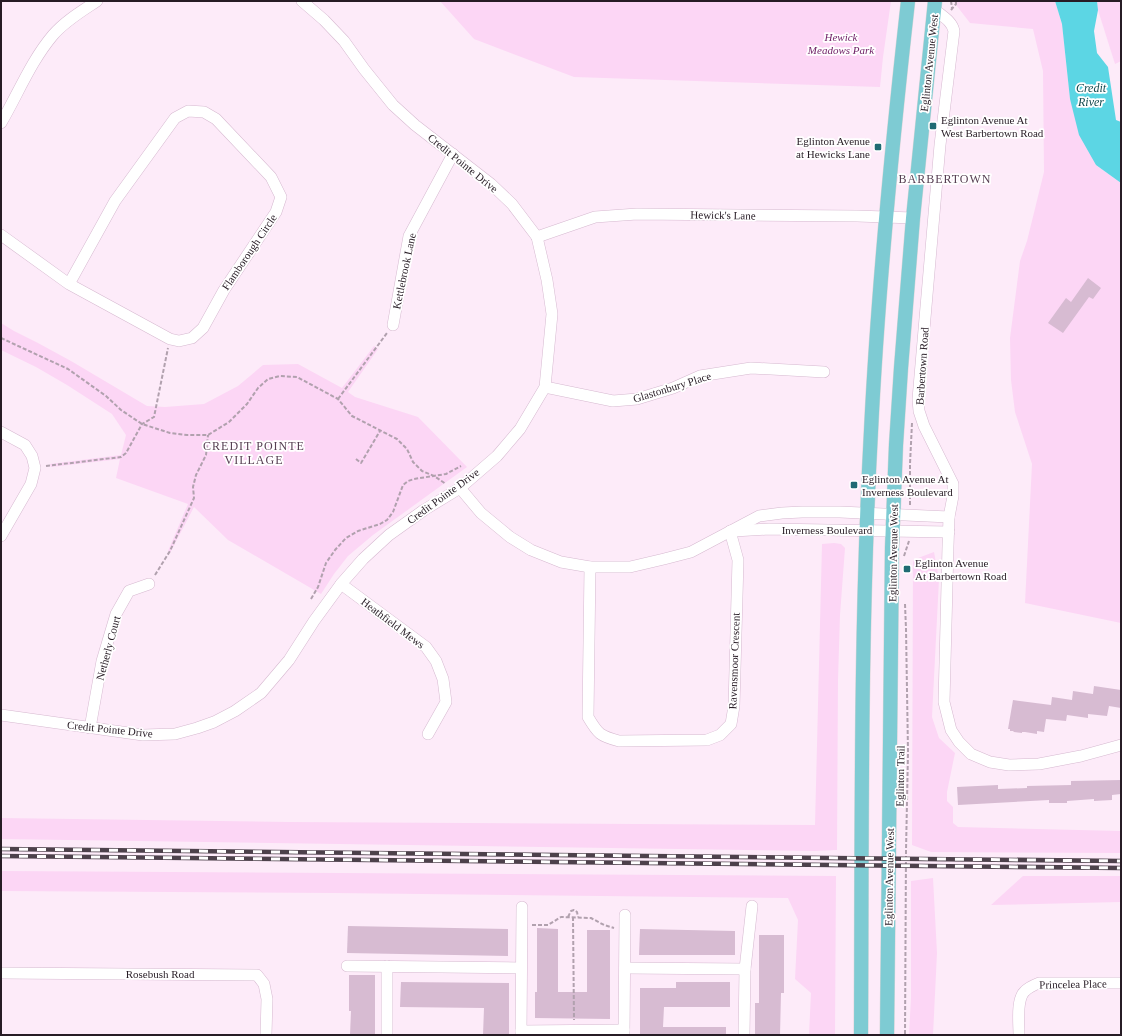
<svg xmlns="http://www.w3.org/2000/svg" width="1122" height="1036" viewBox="0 0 1122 1036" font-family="Georgia,serif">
<rect width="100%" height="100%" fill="#fdebf9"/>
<g fill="#fcd6f5">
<polygon points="440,1 891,1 883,57 880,87 574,77 474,39"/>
<polygon points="953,1 1055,1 1062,24 1070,99 1096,165 1121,183 1121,623 1025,603 1032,464 1015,412 1011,380 1010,338 1020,261 1027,241 1044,172 1043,71 1033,29 970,23"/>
<polygon points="1097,1 1121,1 1121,61 1115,64 1098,10"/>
<polygon points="1,323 14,331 38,343 71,361 147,406 165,407 204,404 238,386 263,365 298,364 342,388 374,346 378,349 348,392 355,397 418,417 467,467 373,535 348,556 334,574 321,594 228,540 194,507 170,553 168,551 188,504 116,478 120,459 51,467 50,464 121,455 126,435 112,414 67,385 36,367 1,350"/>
<polygon points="834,543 841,544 845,548 840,615 838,680 837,850 814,851 1,839 1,818 289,822 815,825 822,544"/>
<polygon points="934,552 939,579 932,717 939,738 955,753 947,792 947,801 953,807 953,823 958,827 1121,831 1121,853 931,852 912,845 913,560"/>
<polygon points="1,871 836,876 835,1035 809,1035 811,993 795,979 798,920 788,898 334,893 1,891"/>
<polygon points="1023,876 1121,876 1121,902 991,905"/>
<polygon points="933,878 937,953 933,1035 909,1035 911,998 911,881"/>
</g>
<polygon fill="#5cd6e4" points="1055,1 1097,1 1098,10 1094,31 1097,53 1108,67 1116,120 1121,122 1121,183 1096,165 1079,135 1070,99 1062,24"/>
<g fill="#d7bbd2">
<polygon points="1088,278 1101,288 1093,299 1089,297 1063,333 1048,323 1066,298 1071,302"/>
<polygon points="1094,686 1121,690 1121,708 1109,706 1107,716 1088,714 1088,718 1067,715 1066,721 1046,719 1044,732 1037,731 1037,734 1025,732 1022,732 1022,733 1014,732 1013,731 1010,731 1010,729 1008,729 1013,700 1051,705 1052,697 1072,700 1073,691 1093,694"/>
<polygon points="1121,780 1121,794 1112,795 1112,800 1094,801 1094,799 1067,801 1067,803 1049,803 1049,800 958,805 957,787 998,785 998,789 1027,788 1027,786 1071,785 1071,781"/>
<polygon points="348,926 508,929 508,956 347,953"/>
<polygon points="537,928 558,929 558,992 587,992 587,930 610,930 610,1019 535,1018 535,992 537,992"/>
<polygon points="640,929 735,931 735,955 639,955"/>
<polygon points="759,935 784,935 784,993 781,993 780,1035 755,1035 755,1003 759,1003"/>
<polygon points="349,975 375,975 375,1035 350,1035 351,1011 349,1011"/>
<polygon points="401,982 509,983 509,1035 483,1035 484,1008 400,1007"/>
<polygon points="676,982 730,982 730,1007 664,1007 663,1027 726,1027 726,1035 640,1035 640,988 676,988"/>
</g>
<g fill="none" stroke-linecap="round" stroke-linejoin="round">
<g stroke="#d6b9d0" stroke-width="12">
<g id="minor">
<path d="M934,9C942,16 952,21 954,31L940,145L918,399L919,411L924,426L953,484V496L949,517L948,546L944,702L951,730L959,742L971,754L990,762L1009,765L1039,764L1081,756L1121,745"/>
<path d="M1,123C18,94 31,61 53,35C65,21 82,11 97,1"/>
<polyline points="1,235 69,284 170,339 179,341 192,338 203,328 224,290 276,212 281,197 271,177 216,119 204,112 188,111 175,118 115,201 69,284"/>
<polyline points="537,237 595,217 637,214 857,216 913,218"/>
<polyline points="393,325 409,236 453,154"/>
<polyline points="545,387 613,401 637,399 673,388 700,376 751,368 824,372"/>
<polyline points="1,432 25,445 32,456 35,468 31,484 1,536"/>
<polyline points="460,488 481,513 510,537 531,550 561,562 590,567 630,567 664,559 691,552 759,516 782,513 802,512 840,512 949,517"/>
<polyline points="734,531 769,529 949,532"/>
<path d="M590,567L588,717C598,734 600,736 619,741L707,740L720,735L731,724L734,706L738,560L730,531"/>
<polyline points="341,584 426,647 436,661 443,679 446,702 428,734"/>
<polyline points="1,715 143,735 175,734 197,728 214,722 235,711 261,693 278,673 289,660 314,621 341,584 363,559 389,535 424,510 460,488 497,456 520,429 545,387 552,314 547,280 537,237 512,204 491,184 415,125 393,105 364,69 344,41 324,20 302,1"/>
<polyline points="90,728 102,661 116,614 129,591 149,584"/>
<polyline points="347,966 521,968"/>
<polyline points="625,968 745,969"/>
<polyline points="1,973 257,975 264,984 267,999 266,1035"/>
<polyline points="521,1031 624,1030"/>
<polyline points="387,1035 387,966"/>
<polyline points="521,1035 522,907"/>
<polyline points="624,1035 625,915"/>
<polyline points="744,1035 745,969 752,906"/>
<path d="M1019,1035C1019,1023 1016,999 1025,991C1029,987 1034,985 1039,983H1121"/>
</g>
</g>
<g stroke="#d8d6d8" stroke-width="15">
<g id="major">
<path d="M861,1035C862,834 860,632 871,431C878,288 892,144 908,1"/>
<polyline points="887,1035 892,548 896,445 901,368 913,218 935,1"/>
</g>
</g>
<g stroke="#b1a1ae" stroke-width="2" stroke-dasharray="4 2" stroke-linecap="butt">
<polyline points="951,1 952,8"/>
<polyline points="951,10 956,4 956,1"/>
<polyline points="1,338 68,369 106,396 121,410 142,424 170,433 187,435 208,435 229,422 247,404 258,388 268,379 280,376 297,377 338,399 352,416 397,439 407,449 413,462 422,471 434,476 446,484"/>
<polyline points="338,399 387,333"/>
<polyline points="356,459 361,463 380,431"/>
<polyline points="46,466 121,457 126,453 142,424 154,417 168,348"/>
<polyline points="910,505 910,464 912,423"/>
<polyline points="904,556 909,541"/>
<polyline points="155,575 170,551 194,498 193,487 196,475 206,455 208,435"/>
<polyline points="311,599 318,587 326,563 335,550 346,538 358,531 380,524 387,520 393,512 403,485 408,481 414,479 446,474 461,466"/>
<polyline points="905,604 906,629 908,752 906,851 905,1035"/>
<polyline points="568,917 571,911 574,910 577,912 578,917"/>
<polyline points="573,917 574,1020"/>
<polyline points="532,925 548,925 561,917 591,918 604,925 614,928"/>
</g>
<use href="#minor" stroke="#fff" stroke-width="11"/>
<use href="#major" stroke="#7ecbd3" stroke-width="14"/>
<g stroke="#4d414b" stroke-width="4.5">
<g id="rail">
<polyline points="1,849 1121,861"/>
<polyline points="1,856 1121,868"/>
</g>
</g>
<use href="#rail" stroke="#fff" stroke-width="3" stroke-dasharray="9" stroke-linecap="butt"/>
</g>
<g fill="#206b73" stroke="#fff" stroke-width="1.5">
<rect x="929" y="122" width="8" height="8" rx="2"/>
<rect x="874" y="143" width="8" height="8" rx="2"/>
<rect x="850" y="481" width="8" height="8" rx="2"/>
<rect x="903" y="565" width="8" height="8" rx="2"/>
</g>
<g text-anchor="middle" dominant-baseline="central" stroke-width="3.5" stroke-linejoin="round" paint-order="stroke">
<g font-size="11" font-style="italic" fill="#712268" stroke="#fff">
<text x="841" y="37">Hewick<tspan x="841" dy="13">Meadows Park</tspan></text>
</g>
<g font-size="11" fill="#271c25" stroke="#fff">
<text transform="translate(929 63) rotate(-84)">Eglinton Avenue West</text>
<text transform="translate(463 163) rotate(39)">Credit Pointe Drive</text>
<text transform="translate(723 215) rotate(1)">Hewick's Lane</text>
<text transform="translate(249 252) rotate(-56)">Flamborough Circle</text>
<text transform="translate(404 271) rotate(-78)">Kettlebrook Lane</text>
<text transform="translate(922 366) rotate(-86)">Barbertown Road</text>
<text transform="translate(672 387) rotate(-17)">Glastonbury Place</text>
<text transform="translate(443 496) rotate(-36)">Credit Pointe Drive</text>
<text x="827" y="530">Inverness Boulevard</text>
<text transform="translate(893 553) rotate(-89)">Eglinton Avenue West</text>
<text transform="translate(393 623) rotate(37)">Heathfield Mews</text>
<text transform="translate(108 648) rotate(-75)">Netherly Court</text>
<text transform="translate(734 661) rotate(-88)">Ravensmoor Crescent</text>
<text transform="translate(110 729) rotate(6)">Credit Pointe Drive</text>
<text transform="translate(900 776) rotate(-89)">Eglinton Trail</text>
<text transform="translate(889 877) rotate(-89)">Eglinton Avenue West</text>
<text x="160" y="974">Rosebush Road</text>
<text transform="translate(1073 984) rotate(-1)">Princelea Place</text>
</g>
<g font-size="11" fill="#271c25" stroke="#fff" text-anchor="start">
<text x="941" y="120">Eglinton Avenue At<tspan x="941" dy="13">West Barbertown Road</tspan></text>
<text x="870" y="141" text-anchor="end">Eglinton Avenue<tspan x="870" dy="13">at Hewicks Lane</tspan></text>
<text x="862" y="479">Eglinton Avenue At<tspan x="862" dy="13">Inverness Boulevard</tspan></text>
<text x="915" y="563">Eglinton Avenue<tspan x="915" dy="13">At Barbertown Road</tspan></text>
</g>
<g font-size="12" font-style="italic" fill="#134a4f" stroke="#fff">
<text x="1091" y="88">Credit<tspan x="1091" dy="14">River</tspan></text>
</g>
<g font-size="12" letter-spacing="1" fill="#563e52" stroke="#fff">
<text x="945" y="179">BARBERTOWN</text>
<text x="254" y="446">CREDIT POINTE<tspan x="254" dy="14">VILLAGE</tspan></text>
</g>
</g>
<rect width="1122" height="1036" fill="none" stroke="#271c25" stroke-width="4"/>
</svg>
